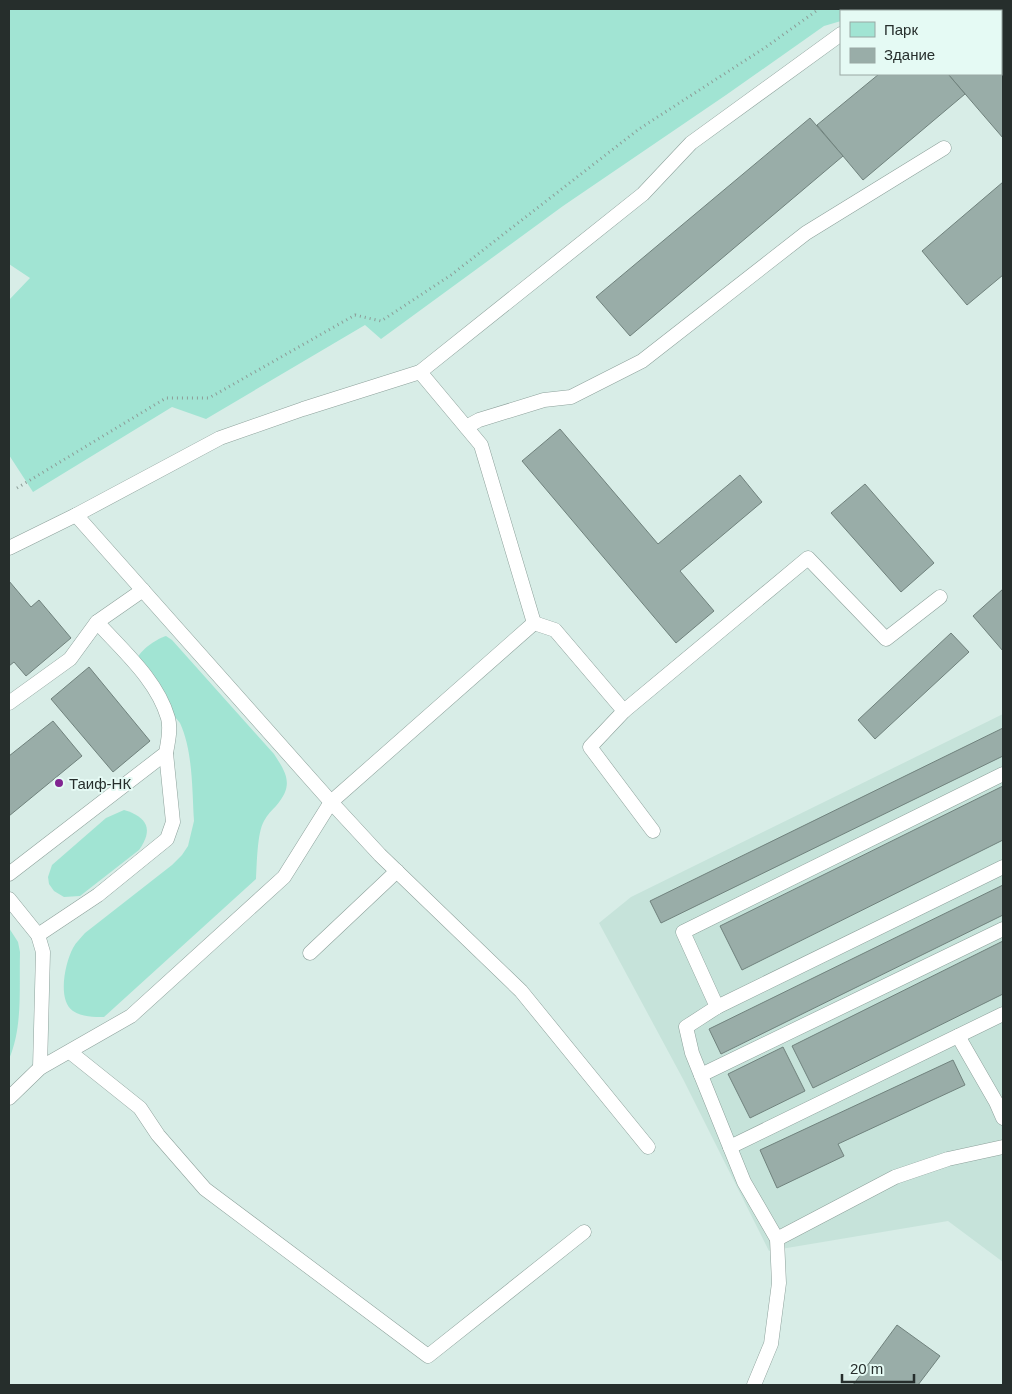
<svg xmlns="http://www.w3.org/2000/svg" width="1012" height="1394" viewBox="0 0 1012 1394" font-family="Helvetica,sans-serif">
<rect width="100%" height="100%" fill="#d8ede7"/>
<polygon fill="#c6e3da" points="1003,714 1003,1262 948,1221 769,1251 683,1079 599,923 631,897"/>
<g fill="#a1e4d3">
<polygon points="9,9 883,9 874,11 841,11 841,21 824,26 726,95 563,206 381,339 365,325 206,419 172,407 33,492 9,455 9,300 30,278 9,264"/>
<path d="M166,636L172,640L274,754C287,774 294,785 276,806C272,810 267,815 264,821C257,833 257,864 256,879L104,1017C94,1017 82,1017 73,1011C57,1000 65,963 73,948C76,942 81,938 85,933L172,865L182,855L188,846L194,821C192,790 193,751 180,723L139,674C138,668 136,662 138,657C142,649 158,638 166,636Z"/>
<path d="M124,810C147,817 154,829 139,850L80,896L64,897L54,891L49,884L48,877L52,865L106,818Z"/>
<path d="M9,928L18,942L20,952C19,987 23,1027 9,1059Z"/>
</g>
<g fill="#99ada8" stroke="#70827d">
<polygon points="1001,60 1003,63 1003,138 948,74 1001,74"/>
<polygon points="879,74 948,74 965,94 863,180 817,125"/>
<polygon points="810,118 843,156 630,336 596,297"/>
<polygon points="1003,182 1003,275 967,305 922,251"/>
<polygon points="560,429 658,544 740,475 762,502 680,571 714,611 676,643 522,461"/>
<polygon points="865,484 934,563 901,592 831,513"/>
<polygon points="9,581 31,607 39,600 71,638 26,676 14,662 9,666"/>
<polygon points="1003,589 1003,651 973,616"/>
<polygon points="951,633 969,652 875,739 858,720"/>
<polygon points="89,667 150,741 113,772 51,699"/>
<polygon points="53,721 82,756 9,816 9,756"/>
<polygon points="1003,728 1003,756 661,923 650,901"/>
<polygon points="1003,786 1003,840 742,970 720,926"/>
<polygon points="1003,885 1003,915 721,1054 709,1029"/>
<polygon points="1003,941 1003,994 813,1088 792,1046"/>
<polygon points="783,1047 805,1091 750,1118 728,1074"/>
<polygon points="953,1060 965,1085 838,1144 844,1156 777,1188 760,1150"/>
<polygon points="897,1325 940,1356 918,1385 853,1385"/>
</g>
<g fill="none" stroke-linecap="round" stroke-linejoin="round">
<g stroke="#8da19b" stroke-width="15">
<g id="service">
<polyline points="985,9 987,11"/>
<polyline points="906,11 914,9"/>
<polyline points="1001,27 1003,31"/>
<polyline points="420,372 643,194 691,143 841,34"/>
<polyline points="466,427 479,420 544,400 571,397 642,361 806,233 944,148"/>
<polyline points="76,515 331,802 380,855 521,991 648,1147"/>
<polyline points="9,548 76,515 220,438 303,409 420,372 481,445 534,623 331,802 284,877 131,1016 40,1068 9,1098"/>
<polyline points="534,623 555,630 624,711 590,747 653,831"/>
<polyline points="9,703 70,659 97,622"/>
<polyline points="624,711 808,558 886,639 940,597"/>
<polyline points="1003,774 683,932 717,1007 1003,867"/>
<path d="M9,874L166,753C168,742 171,729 168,718C157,680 123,651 97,622L143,590"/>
<polyline points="9,899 38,935 43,952 40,1068"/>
<polyline points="38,935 98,895 167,839 173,822 166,753"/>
<polyline points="310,953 397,871"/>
<polyline points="717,1007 686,1027 692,1053 744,1182 777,1239 779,1283 771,1344 754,1385"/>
<polyline points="958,1036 996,1102 1003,1118"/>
<polyline points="70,1052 140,1108 158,1135 205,1189 428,1356 584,1232"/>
<polyline points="701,1075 1003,929"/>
<polyline points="730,1147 1003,1014"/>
<polyline points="777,1239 895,1177 948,1159 1003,1147"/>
</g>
</g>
<polyline stroke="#8d9d98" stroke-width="3" stroke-dasharray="1 4" stroke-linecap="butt" points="17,488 166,398 209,398 355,315 381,321 451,275 639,129 766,47 819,9"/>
<use href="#service" stroke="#fff" stroke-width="14"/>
</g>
<circle fill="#812591" stroke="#e5faf4" stroke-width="2" cx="59" cy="783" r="5"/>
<g text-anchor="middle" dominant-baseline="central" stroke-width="4" stroke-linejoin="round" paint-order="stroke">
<g font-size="15" fill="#262e2c" stroke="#e5faf4" text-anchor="start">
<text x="69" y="783">Таиф-НК</text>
</g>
</g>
<rect width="1012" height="1394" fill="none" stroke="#262e2c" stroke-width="20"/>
<rect x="840" y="10" width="162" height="65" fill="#e5faf4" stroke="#99a8a4"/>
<rect x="850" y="22" width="25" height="15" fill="#a1e4d3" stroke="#99a8a4"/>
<text x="884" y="35" font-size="15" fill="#262e2c">Парк</text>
<rect x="850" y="48" width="25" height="15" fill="#99ada8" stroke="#99a8a4"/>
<text x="884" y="60" font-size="15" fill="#262e2c">Здание</text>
<path d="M842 1374v8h72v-8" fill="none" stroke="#262e2c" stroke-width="2.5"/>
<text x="850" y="1374" font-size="15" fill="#262e2c" stroke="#e5faf4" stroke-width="4" paint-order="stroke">20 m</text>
</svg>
